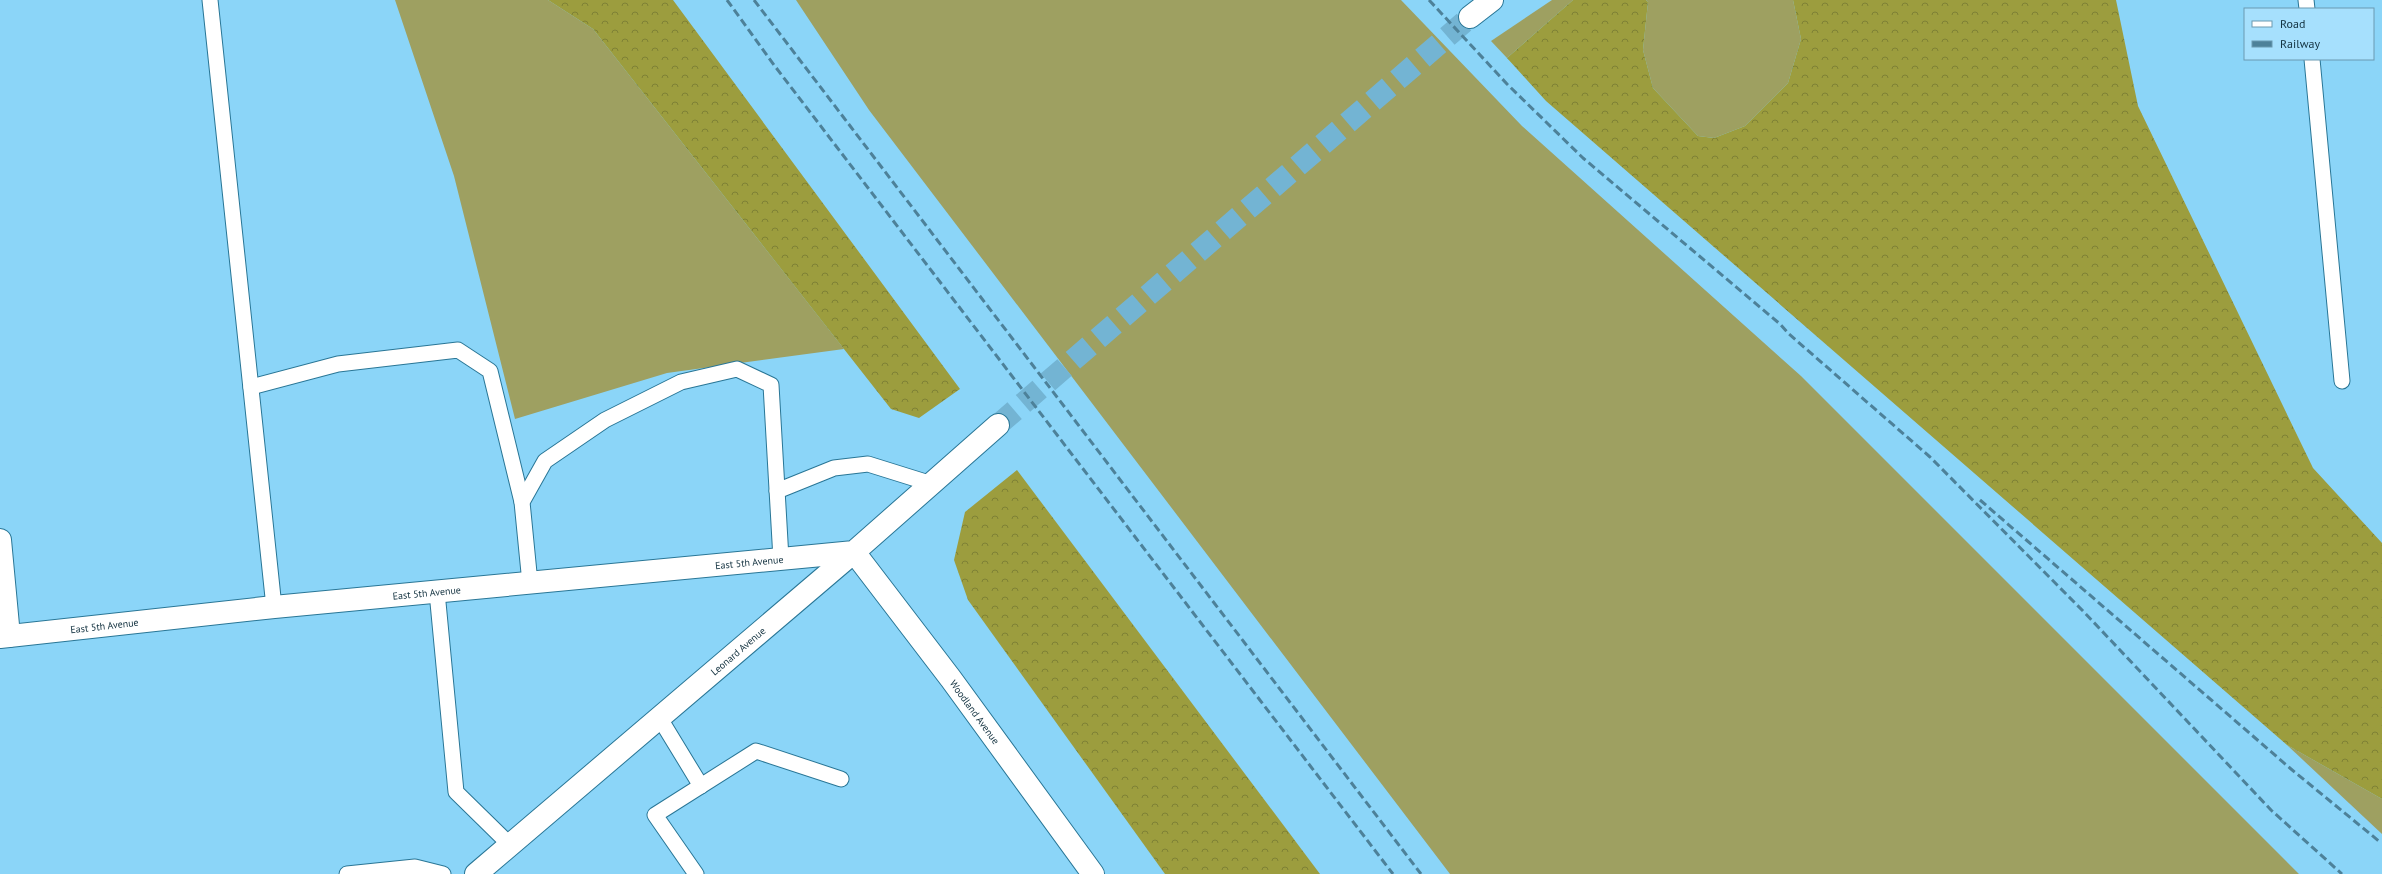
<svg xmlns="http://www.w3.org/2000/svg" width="2382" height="874" viewBox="0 0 2382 874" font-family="'PT Sans',sans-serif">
<defs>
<pattern id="forest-crowns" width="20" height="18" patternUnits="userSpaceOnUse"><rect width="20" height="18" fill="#9c9d3e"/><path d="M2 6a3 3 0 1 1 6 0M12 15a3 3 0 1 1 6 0" fill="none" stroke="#7e8135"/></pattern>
</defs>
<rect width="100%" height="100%" fill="#8bd5f8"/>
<g fill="#9ea061">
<polygon points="395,0 548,0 593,29 844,349 667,373 515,419 454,176"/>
<polygon points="796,0 1401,0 1522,126 1801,376 2299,874 1450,874 869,110"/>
<polygon points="1552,0 1573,0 1507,58 1491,41"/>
<polygon points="1646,0 1793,0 1801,39 1788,83 1745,126 1714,138 1698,136 1653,88 1643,50 1648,2"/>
<polygon points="2287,745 2382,799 2382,834"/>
</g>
<g fill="url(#forest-crowns)">
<polygon points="548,0 673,0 960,389 919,418 891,409 593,29"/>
<polygon points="1573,0 1646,0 1648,2 1643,50 1653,88 1698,136 1714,138 1745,126 1788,83 1801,39 1793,0 2116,0 2138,106 2313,468 2382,543 2382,799 2287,745 1546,101 1507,58"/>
<polygon points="1017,470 1320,874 1165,874 968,600 954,560 965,512"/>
</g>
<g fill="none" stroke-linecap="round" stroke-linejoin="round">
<polyline stroke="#73b4d3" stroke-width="22" stroke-dasharray="22 11" stroke-linecap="butt" points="998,425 1470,17"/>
<g stroke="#297696" stroke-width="17">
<g id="service">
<polyline points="210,0 274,607"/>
<polyline points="2306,0 2307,9"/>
<polyline points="2312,59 2342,381"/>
<polyline points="251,387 338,364 458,350 490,371 522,502"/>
<polyline points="777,491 834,468 868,464 932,484"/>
<polyline points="530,583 522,502 545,461 605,420 681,382 737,369 771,385 781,559"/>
<polyline points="437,592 456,792 510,845"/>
<polyline points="659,717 701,786"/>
<polyline points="347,874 415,867 443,874"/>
<polyline points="696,874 655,815 756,751 841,779"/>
</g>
</g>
<g stroke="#297696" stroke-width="24">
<polyline id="minor" points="0,540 9,636"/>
</g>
<g stroke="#297696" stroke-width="24">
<g id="tertiary">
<path id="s1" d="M476,874L854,552L951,679L1093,874"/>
</g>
</g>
<g stroke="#297696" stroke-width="24">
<g id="secondary">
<polyline points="1470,17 1492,0"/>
<path id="s2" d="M0,637L274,607L854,552L998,425"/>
</g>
</g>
<use href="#service" stroke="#fff" stroke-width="15"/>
<use href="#minor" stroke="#fff" stroke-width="22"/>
<use href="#tertiary" stroke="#fff" stroke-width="22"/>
<use href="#secondary" stroke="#fff" stroke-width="22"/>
<g stroke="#4d8199" stroke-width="3" stroke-dasharray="8 4" stroke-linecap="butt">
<polyline points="727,0 774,65 1393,874"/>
<polyline points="754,0 1421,874"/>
<polyline points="1429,0 1507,84 1583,158 1780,324 1789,334 1930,457 2084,612 2271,810 2342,874"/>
<polyline points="1980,500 2291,769 2380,842"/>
</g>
</g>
<g text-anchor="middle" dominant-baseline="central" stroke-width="3" stroke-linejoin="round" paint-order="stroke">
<g font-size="10" fill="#12313f" stroke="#a6e0fd">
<text stroke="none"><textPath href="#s2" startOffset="753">East 5th Avenue</textPath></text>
<text stroke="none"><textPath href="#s2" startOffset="429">East 5th Avenue</textPath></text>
<text stroke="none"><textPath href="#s2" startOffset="105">East 5th Avenue</textPath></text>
<text stroke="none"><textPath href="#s1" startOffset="344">Leonard Avenue</textPath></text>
<text stroke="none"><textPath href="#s1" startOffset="697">Woodland Avenue</textPath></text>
</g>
</g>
<rect x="2244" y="8" width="130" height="52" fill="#a6e0fd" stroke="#6b9ab1"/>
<rect x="2252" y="21" width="20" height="6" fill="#ffffff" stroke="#6b9ab1"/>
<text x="2280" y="28" font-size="12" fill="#12313f">Road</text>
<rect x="2252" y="41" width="20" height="6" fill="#4d8199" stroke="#6b9ab1"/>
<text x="2280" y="48" font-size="12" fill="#12313f">Railway</text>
</svg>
